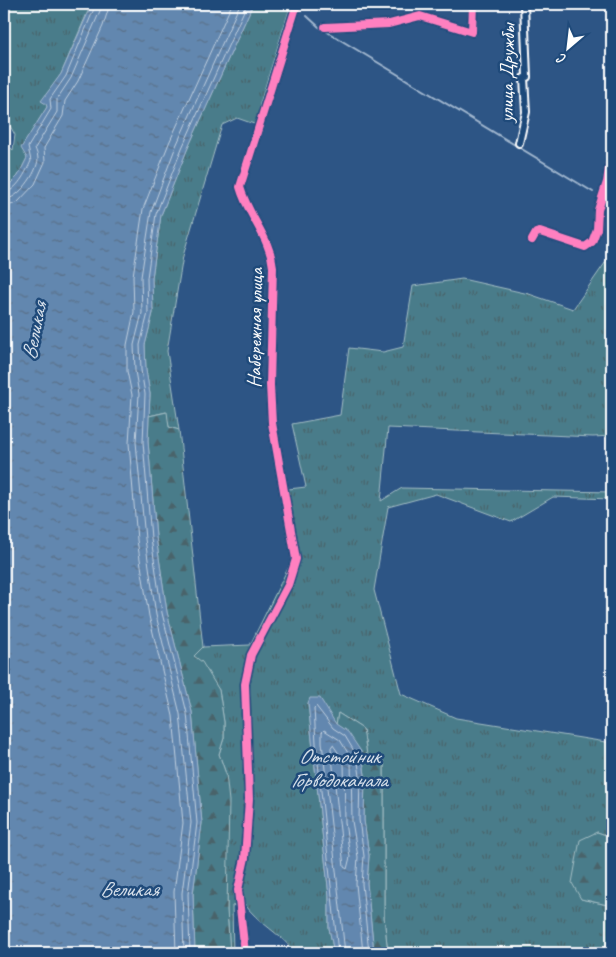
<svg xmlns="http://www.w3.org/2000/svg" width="616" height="957" viewBox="0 0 616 957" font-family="Caveat,sans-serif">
<defs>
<pattern id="grass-tufts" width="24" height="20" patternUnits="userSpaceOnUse" patternTransform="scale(1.25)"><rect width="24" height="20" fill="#497c8a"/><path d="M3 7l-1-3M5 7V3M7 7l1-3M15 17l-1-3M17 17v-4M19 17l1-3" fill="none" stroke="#4a646b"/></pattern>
<pattern id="forest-firs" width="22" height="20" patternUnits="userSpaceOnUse" patternTransform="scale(1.25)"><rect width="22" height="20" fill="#497c8a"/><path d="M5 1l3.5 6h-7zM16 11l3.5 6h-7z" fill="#4a646b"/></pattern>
<pattern id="water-ripples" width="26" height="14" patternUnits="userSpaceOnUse" patternTransform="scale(1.25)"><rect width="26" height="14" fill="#6287af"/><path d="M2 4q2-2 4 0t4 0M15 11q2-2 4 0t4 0" fill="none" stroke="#596f87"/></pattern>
</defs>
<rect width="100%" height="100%" fill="#2d5585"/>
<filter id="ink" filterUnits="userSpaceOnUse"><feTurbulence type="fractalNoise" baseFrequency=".02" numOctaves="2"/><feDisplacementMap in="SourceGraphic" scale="10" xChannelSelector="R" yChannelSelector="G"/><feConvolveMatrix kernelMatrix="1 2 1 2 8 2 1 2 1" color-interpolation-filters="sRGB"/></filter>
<g filter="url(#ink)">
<g fill="url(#grass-tufts)" stroke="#a4bec4">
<polygon points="12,4 91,4 61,74 42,101 47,104 47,107 22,147 27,158 18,176 4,190 4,142 13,150 15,135 4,115 4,26"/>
<polygon points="253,4 291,4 260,103 257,125 237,118 222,125 183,256 167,351 179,430 169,427 166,412 149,416 150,394 146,370 145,345 153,313 152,278 161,215 187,150"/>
<path d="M612,253V436L593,437L388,428L381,501L402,488L612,492V499L553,497L511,522L436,494L388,507L374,590L401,694L456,718L612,743V837L597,832L581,899L612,906V953H388L384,917V761H379L367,755L363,729L338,713L336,725L327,712L308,703L329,896V928L334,953H295C281,933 257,923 244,903L232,906L233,953H230L227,910L226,774L219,754L224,738V722L219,690L194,656L203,647L250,645L292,560L280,490L306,487L292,424L340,415L349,348L383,352L403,347L413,286L462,279L529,294L573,309Z"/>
</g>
<g fill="url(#forest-firs)" stroke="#a4bec4">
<polygon points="167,412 169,427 179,430 203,647 194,656 202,662 219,690 224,722 224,738 219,754 226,774 229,801 227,910 230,953 195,953 193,894 202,823 192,712 167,612 156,537 148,441 149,416"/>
<polygon points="338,713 363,729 367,755 379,761 384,761 384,917 388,953 374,953 367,883 369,856 364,820 365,775 362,753 336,725"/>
<polygon points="597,832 612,837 612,906 581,899 572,883 580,840"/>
</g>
<g fill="url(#water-ripples)" stroke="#a1b7cf">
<polygon points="92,4 253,4 187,150 161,215 152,278 153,313 145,345 146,370 150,394 148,441 156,537 167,612 192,712 202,823 193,894 195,953 4,953 4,190 18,176 27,158 21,148 47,107 46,104 41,101 61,74"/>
<polygon points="310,698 320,698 336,724 348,732 362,753 365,775 364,820 369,856 367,883 374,953 334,953 329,928 329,896 308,703"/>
</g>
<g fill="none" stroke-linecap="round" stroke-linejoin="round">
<g stroke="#c0cfdf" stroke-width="1">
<path d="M4,193C17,191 26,172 31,161L28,147L51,109L50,99L66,76L96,4"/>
<path d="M4,200C19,199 37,173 38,159C38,155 36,151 35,148L57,112V99L71,78L103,4"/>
<polyline points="4,207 17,203 35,184 45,162 44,148 63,116 65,101 78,81 103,26 110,4"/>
<polygon points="333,745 344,761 345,822 350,857 347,869 344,867 331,748"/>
<polyline points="176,953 174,892 183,823 173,716 149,616 137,540 129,443 132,395 127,371 127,345 134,312 133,276 143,209 169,143 232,4"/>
<polyline points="184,953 182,893 191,823 180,714 156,615 145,539 136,442 139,394 135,371 134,345 142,313 141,277 151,212 176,146 240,4"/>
<polyline points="190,953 188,894 197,823 187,713 162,613 151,538 143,442 145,394 141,370 140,345 148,313 147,278 156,214 182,148 247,4"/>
<polyline points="338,953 316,743 314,708 316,706 333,728 345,736 357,756 360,776 359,820 364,856 362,884 369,953"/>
<polyline points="345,953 322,742 322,732 324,730 340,740 351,758 352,821 358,857 356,884 363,953"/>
</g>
<polyline stroke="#a1b7cf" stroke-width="2" points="307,16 319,27 593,192"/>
<g stroke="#fff" stroke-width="10">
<g id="minor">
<polyline points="325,27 389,24 420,16 472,32 473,4"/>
<polyline points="519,143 526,112 524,78 527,77 524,4"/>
<polyline points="532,240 536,233 540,232 585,247 592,242 597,229 598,210 607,182 612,148"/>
<path d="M245,953L238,890L245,858L249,799L245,684L251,655L288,585L296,559L272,423L270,385L273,267C270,237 248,216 240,187L297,4"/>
</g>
</g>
<use href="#minor" stroke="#1f4a7a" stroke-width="6"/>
<g stroke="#1f4a7a" stroke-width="11">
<g id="cycleway">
<polyline points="325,27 389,24 420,16 472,32 473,4"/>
<polyline points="532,240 536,233 540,232 585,247 592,242 597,229 598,210 607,182 612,148"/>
<path d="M245,953L238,890L245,858L249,799L245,684L251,655L288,585L296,559L272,423L270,385L273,267C270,237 248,216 240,187L297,4"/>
</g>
</g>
<use href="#cycleway" stroke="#ff80c0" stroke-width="8"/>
</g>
</g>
<g text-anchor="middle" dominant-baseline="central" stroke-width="5" stroke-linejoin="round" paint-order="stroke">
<g font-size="20" fill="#fff" stroke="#1f4a7a">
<text transform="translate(507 73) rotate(-89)">улица Дружбы</text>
<text transform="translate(255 328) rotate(-89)">Набережная улица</text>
</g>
<g font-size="21" font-style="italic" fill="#d8e1eb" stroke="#1f4a7a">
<text transform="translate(34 331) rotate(-79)">Великая</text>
<text x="339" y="756">Отстойник<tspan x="339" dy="24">Горводоканала</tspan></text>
<text x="129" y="889">Великая</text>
</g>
</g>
<rect width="616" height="957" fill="none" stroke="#1f4a7a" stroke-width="20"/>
<rect x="10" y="10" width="596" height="937" fill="none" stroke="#fff" stroke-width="2" filter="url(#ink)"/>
<g transform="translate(568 48) rotate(208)" stroke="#1f4a7a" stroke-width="4" paint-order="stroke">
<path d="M0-4L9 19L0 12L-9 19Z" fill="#ffffff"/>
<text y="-8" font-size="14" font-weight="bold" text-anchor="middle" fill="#ffffff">С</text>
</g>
</svg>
